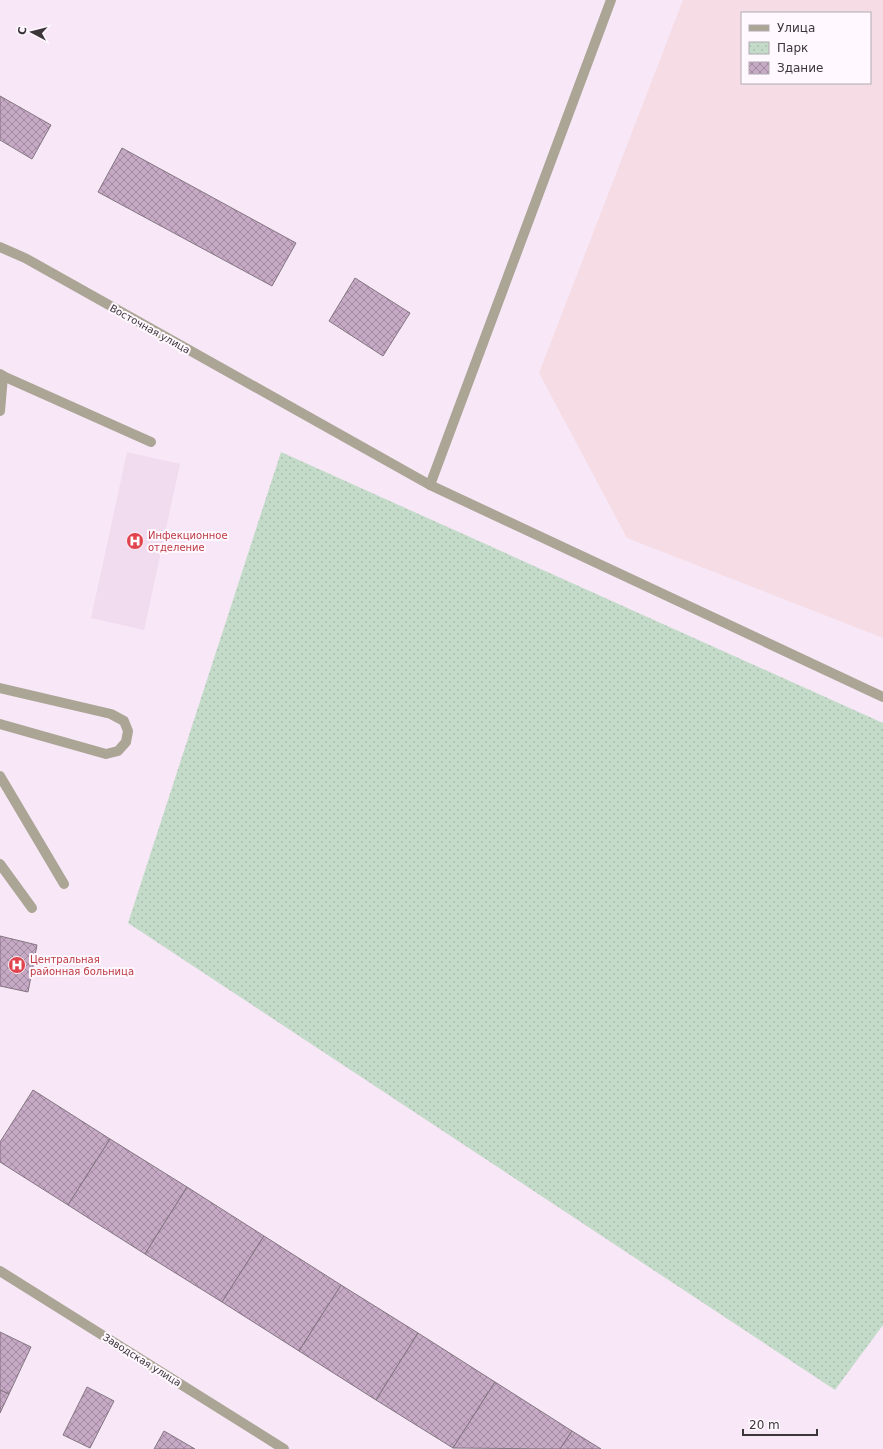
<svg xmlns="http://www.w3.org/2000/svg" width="883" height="1449" viewBox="0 0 883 1449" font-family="'DejaVu Sans',sans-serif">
<defs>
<pattern id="park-dots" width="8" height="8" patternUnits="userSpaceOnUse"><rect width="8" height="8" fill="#c5dbca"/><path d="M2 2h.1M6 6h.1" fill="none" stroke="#aabdae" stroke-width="1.8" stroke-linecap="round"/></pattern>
<pattern id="building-cross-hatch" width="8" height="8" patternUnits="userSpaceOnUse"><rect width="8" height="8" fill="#c6a9c4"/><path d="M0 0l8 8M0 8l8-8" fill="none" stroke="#a28aa0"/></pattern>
</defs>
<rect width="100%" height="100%" fill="#f8e8f7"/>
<path fill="#f5dce5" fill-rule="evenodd" d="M683,0H883V638L627,538L539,373ZM742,13H870V83H742Z"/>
<polygon fill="#f0dbef" points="127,452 180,464 144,630 91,618"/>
<polygon fill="url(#park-dots)" points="281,452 883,723 883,1325 835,1390 128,923"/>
<g fill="url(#building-cross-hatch)" stroke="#837582">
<polygon points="0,96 51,125 32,159 0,140"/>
<polygon points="122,148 296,243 272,286 98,192"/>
<polygon points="355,278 410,313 383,356 329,321"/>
<polygon points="0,936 37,945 28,992 0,986"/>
<polygon points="33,1090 110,1139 68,1205 0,1162 0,1142"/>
<polygon points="110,1139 187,1187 145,1254 68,1205"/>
<polygon points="187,1187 264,1236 222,1302 145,1254"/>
<polygon points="264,1236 341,1285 299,1351 222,1302"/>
<polygon points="341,1285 418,1333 376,1400 299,1351"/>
<polygon points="0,1332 31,1347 9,1394 0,1390"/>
<polygon points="418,1333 495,1382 453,1448 376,1400"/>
<polygon points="495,1382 572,1431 560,1449 453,1448"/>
<polygon points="87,1387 114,1401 90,1448 63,1435"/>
<polygon points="0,1390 9,1394 0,1413"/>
<polygon points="164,1431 195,1449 154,1449"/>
<polygon points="572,1431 601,1449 560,1449"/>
</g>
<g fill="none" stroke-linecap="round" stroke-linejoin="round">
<g stroke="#aba596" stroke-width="10">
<polyline points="0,374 3,376 0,411"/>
<polyline points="3,376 151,442"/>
<polyline points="0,688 111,714 124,721 128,731 126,742 118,751 106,754 0,724"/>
<polyline points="0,776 64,884"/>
<polyline points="0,864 32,908"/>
</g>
<g stroke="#aba596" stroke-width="10">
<polyline points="0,247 25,258 430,485 883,697"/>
<polyline points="430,485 611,0"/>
</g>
<polyline stroke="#aba596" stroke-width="10" points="0,1271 284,1449"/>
</g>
<defs>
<g id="hospital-disc" transform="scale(0.9)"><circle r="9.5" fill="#e0444e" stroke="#fff9ff"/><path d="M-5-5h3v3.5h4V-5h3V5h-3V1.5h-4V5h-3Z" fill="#fff"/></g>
</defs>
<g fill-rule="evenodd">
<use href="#hospital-disc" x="135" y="541"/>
<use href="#hospital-disc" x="17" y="965"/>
</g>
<g text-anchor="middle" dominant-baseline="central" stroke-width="4" stroke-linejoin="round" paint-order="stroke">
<g font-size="10" fill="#3c363b" stroke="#fff9ff">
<text transform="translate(150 329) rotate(29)">Восточная улица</text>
<text transform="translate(142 1360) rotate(32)">Заводская улица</text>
</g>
<g font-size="10" fill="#be3a42" stroke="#fff9ff" text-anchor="start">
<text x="148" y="535">Инфекционное<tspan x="148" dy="12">отделение</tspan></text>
<text x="30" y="959">Центральная<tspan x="30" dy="12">районная больница</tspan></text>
</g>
</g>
<rect x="741" y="12" width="130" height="72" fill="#fff9ff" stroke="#b1abb1"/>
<rect x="749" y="25" width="20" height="6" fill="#aba596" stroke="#b1abb1"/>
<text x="777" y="32" font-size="12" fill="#3c363b">Улица</text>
<rect x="749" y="42" width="20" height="12" fill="url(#park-dots)" stroke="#b1abb1"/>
<text x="777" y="52" font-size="12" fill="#3c363b">Парк</text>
<rect x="749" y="62" width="20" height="12" fill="url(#building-cross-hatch)" stroke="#b1abb1"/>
<text x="777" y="72" font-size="12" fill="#3c363b">Здание</text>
<g transform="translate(32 32) rotate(277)" stroke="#fff9ff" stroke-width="3" paint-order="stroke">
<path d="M0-3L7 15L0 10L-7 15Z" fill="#3c363b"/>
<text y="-6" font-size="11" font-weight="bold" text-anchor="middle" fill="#3c363b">С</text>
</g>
<path d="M743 1429v6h74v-6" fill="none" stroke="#3c363b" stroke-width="2"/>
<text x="749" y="1429" font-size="12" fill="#3c363b" stroke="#fff9ff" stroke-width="3" paint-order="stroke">20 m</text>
</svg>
